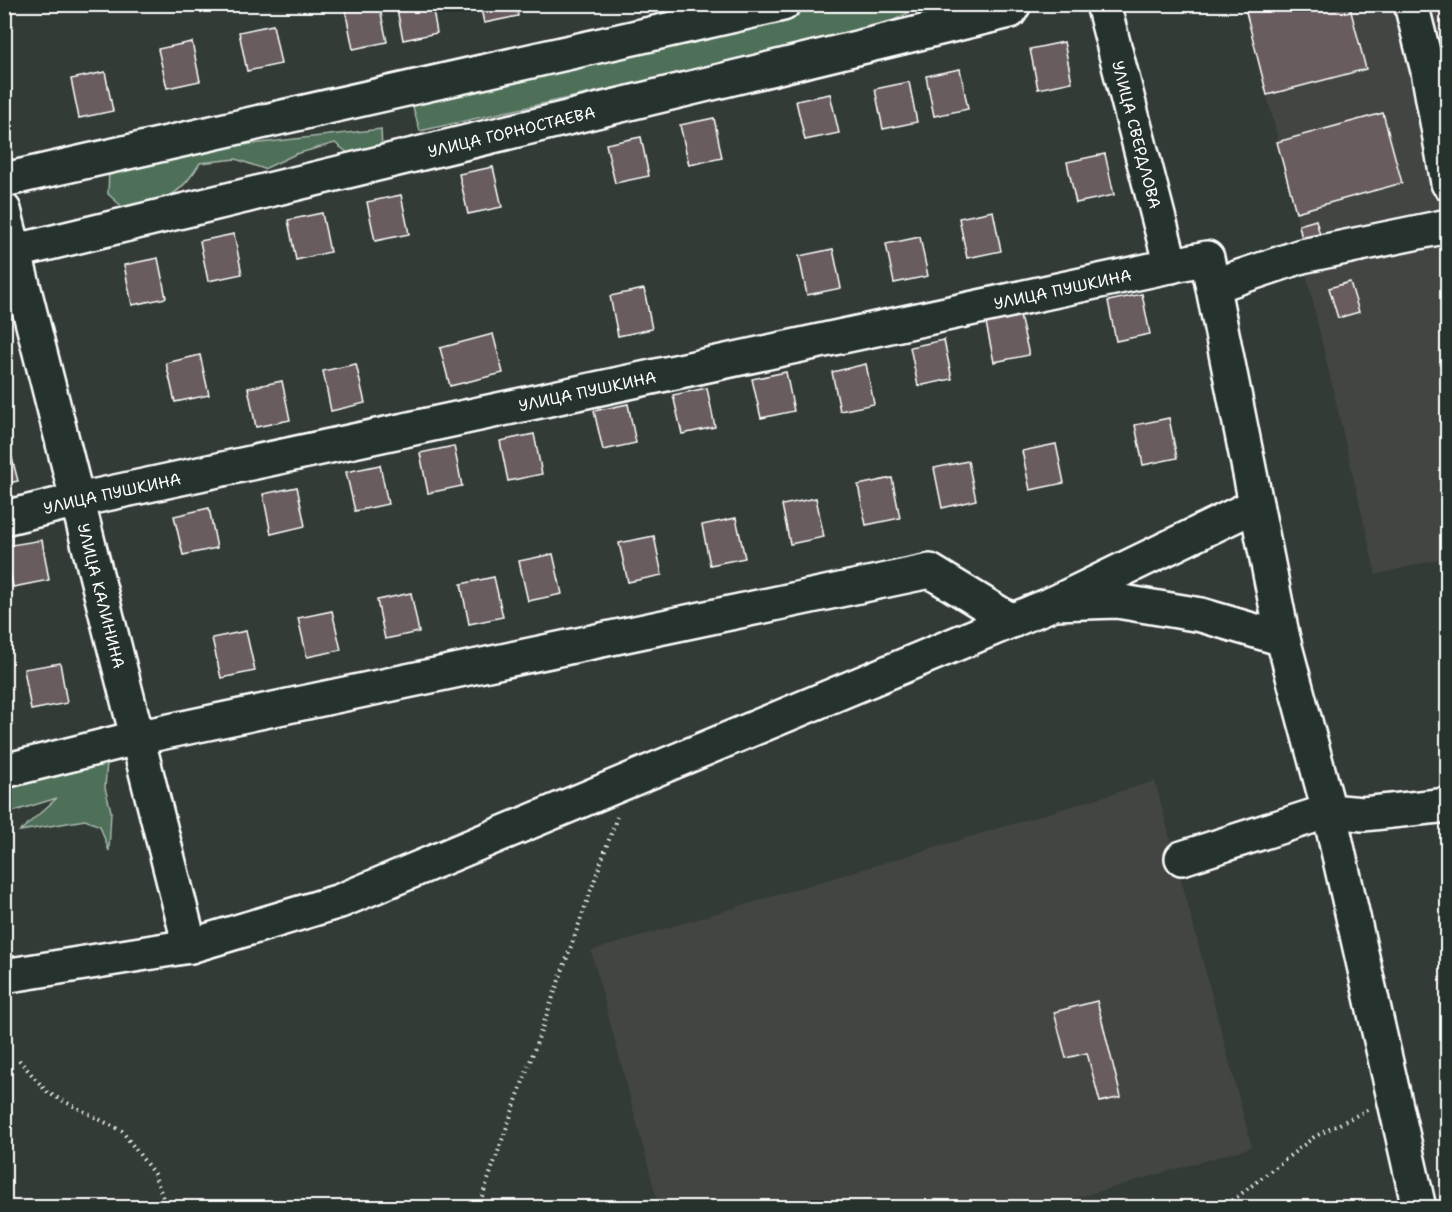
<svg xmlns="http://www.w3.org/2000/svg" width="1452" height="1212" viewBox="0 0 1452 1212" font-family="'Shantell Sans',sans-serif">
<rect width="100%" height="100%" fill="#333b37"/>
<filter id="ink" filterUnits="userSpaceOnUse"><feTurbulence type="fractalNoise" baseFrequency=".0167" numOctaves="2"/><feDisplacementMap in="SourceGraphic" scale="12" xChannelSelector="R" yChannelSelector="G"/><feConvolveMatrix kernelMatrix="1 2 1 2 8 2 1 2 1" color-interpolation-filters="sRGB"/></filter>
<g filter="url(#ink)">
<g fill="#434543">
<polygon points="1244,5 1447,5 1447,557 1376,575 1302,256 1296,211"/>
<polygon points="1155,781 1252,1147 1045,1207 659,1207 591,951"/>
</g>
<g fill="#4f6f59" stroke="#a7b7ac" stroke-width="1.5">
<polygon points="829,5 913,5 916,9 886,24 841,37 420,131 410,97 589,60"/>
<path d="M381,129L382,149L353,157L335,143L296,154L264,169L236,159L200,163C179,198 165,199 128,212L108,194L109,169L157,155Z"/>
<polygon points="107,761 105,788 111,811 109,851 100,826 85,820 20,831 57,798 5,814 5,787"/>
</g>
<g fill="#675c5e" stroke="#fff" stroke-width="1.5">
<polygon points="366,4 379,4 387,42 353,49 345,9"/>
<polygon points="396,4 432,4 437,33 403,40"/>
<polygon points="480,4 516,4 518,16 484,23"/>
<polygon points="1244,4 1349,4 1366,69 1267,95"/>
<polygon points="273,25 281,64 247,71 239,32"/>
<polygon points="192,42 200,81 167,88 158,49"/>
<polygon points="1064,42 1072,82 1038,89 1030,49"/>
<polygon points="960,69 968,109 934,116 926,76"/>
<polygon points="105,72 113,111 79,118 71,79"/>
<polygon points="909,82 917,122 883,129 875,89"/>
<polygon points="830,94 839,133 805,140 796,101"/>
<polygon points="1383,113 1402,183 1296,212 1277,142"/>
<polygon points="714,118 722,158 689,165 680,125"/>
<polygon points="641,137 649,176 615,183 606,144"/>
<polygon points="1105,154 1114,195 1076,203 1067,162"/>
<polygon points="493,167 502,207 468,214 459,174"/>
<polygon points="401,195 409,234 375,241 367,202"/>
<polygon points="993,211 1001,251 967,258 959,218"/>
<polygon points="322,213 330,252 296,260 288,220"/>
<polygon points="1316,220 1320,235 1302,239 1299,225"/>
<polygon points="234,234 242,274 208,281 200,241"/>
<polygon points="920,237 928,276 894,283 886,244"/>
<polygon points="833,249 841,288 807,295 799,256"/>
<polygon points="158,258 166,298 132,305 124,265"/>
<polygon points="1350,282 1359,312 1338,318 1329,288"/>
<polygon points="644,289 652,329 618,336 610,296"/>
<polygon points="1142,294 1150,334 1116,341 1108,301"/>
<polygon points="1020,316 1029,355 994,362 986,323"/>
<polygon points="493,334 503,373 450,386 440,348"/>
<polygon points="944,340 952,379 918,386 910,347"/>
<polygon points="200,355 209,395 175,402 166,363"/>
<polygon points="356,364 365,403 331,411 323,371"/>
<polygon points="866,364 874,404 840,411 832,372"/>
<polygon points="786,372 794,411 761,418 752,379"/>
<polygon points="282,381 290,420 256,427 248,388"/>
<polygon points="707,388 715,427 682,434 673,395"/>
<polygon points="628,404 636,443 603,450 594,411"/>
<polygon points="1169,418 1177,458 1143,465 1135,425"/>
<polygon points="534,434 542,474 508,481 500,441"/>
<polygon points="1056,444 1064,483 1030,490 1022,451"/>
<polygon points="454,446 462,486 428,493 420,453"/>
<polygon points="12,458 18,481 4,484 4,460"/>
<polygon points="968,461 976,500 942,508 934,468"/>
<polygon points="380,465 388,504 355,511 346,472"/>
<polygon points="892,478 900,518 866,525 858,485"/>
<polygon points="297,487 305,526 271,534 263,494"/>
<polygon points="816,498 824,537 790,544 782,505"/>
<polygon points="209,508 217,548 183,555 174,516"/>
<polygon points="736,518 745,558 710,565 702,525"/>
<polygon points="654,536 662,575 628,582 619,543"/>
<polygon points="42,540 49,580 13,587 5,546"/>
<polygon points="553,554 562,594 528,601 519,561"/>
<polygon points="494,577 503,617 469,624 461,584"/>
<polygon points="411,593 419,632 385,639 377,600"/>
<polygon points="332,611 341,650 307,657 298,618"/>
<polygon points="246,631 255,671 221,678 212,638"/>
<polygon points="60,663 67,703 31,710 24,669"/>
<polygon points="1097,1001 1121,1097 1100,1102 1087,1053 1066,1058 1054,1012"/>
</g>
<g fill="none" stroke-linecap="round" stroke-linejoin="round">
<g stroke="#fff" stroke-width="38">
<g id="minor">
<path id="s1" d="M1103,4L1171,266"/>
<polyline points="1411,4 1428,71 1448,183"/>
<polyline points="4,180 783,4"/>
<path id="s2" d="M4,254L1010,11L1014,4"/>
<polyline points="1213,286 1302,256 1448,226"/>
<path id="s3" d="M4,518L78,500L1207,258L1283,639"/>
<polyline points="1054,603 1256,505"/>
<polyline points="4,771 136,738 930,571 1012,621"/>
<polyline points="1182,858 1329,811 1363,814 1448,805"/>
</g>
</g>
<g stroke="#fff" stroke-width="38">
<g id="major">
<path id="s4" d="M4,210L190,946"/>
<polyline points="4,976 190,946 340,901 1054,603 1117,601 1201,615 1283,639 1329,811 1419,1208"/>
</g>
</g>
<g stroke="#fff" stroke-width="4" stroke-dasharray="1.5 4.5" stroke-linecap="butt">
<polyline points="19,1060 48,1093 122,1131 154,1174 167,1208"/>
<polyline points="478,1208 617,817"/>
<polyline points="1223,1208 1314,1137 1369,1109"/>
</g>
<use href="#minor" stroke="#26332d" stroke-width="33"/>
<use href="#major" stroke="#26332d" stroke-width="33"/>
</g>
</g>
<g text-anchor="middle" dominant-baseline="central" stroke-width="4.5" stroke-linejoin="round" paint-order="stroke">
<g font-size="16" fill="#fff" stroke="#26332d">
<text stroke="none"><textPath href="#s2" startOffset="522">УЛИЦА ГОРНОСТАЕВА</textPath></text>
<text stroke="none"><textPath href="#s1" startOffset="135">УЛИЦА СВЕРДЛОВА</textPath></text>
<text stroke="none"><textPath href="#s3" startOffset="1083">УЛИЦА ПУШКИНА</textPath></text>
<text stroke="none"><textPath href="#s3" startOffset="597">УЛИЦА ПУШКИНА</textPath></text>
<text stroke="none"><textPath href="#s3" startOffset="111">УЛИЦА ПУШКИНА</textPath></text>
<text stroke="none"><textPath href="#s4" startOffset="398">УЛИЦА КАЛИНИНА</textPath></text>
</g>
</g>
<rect width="1452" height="1212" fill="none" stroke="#26332d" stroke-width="24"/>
<rect x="12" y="12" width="1428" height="1188" fill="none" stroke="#fff" stroke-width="2" filter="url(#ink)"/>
</svg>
